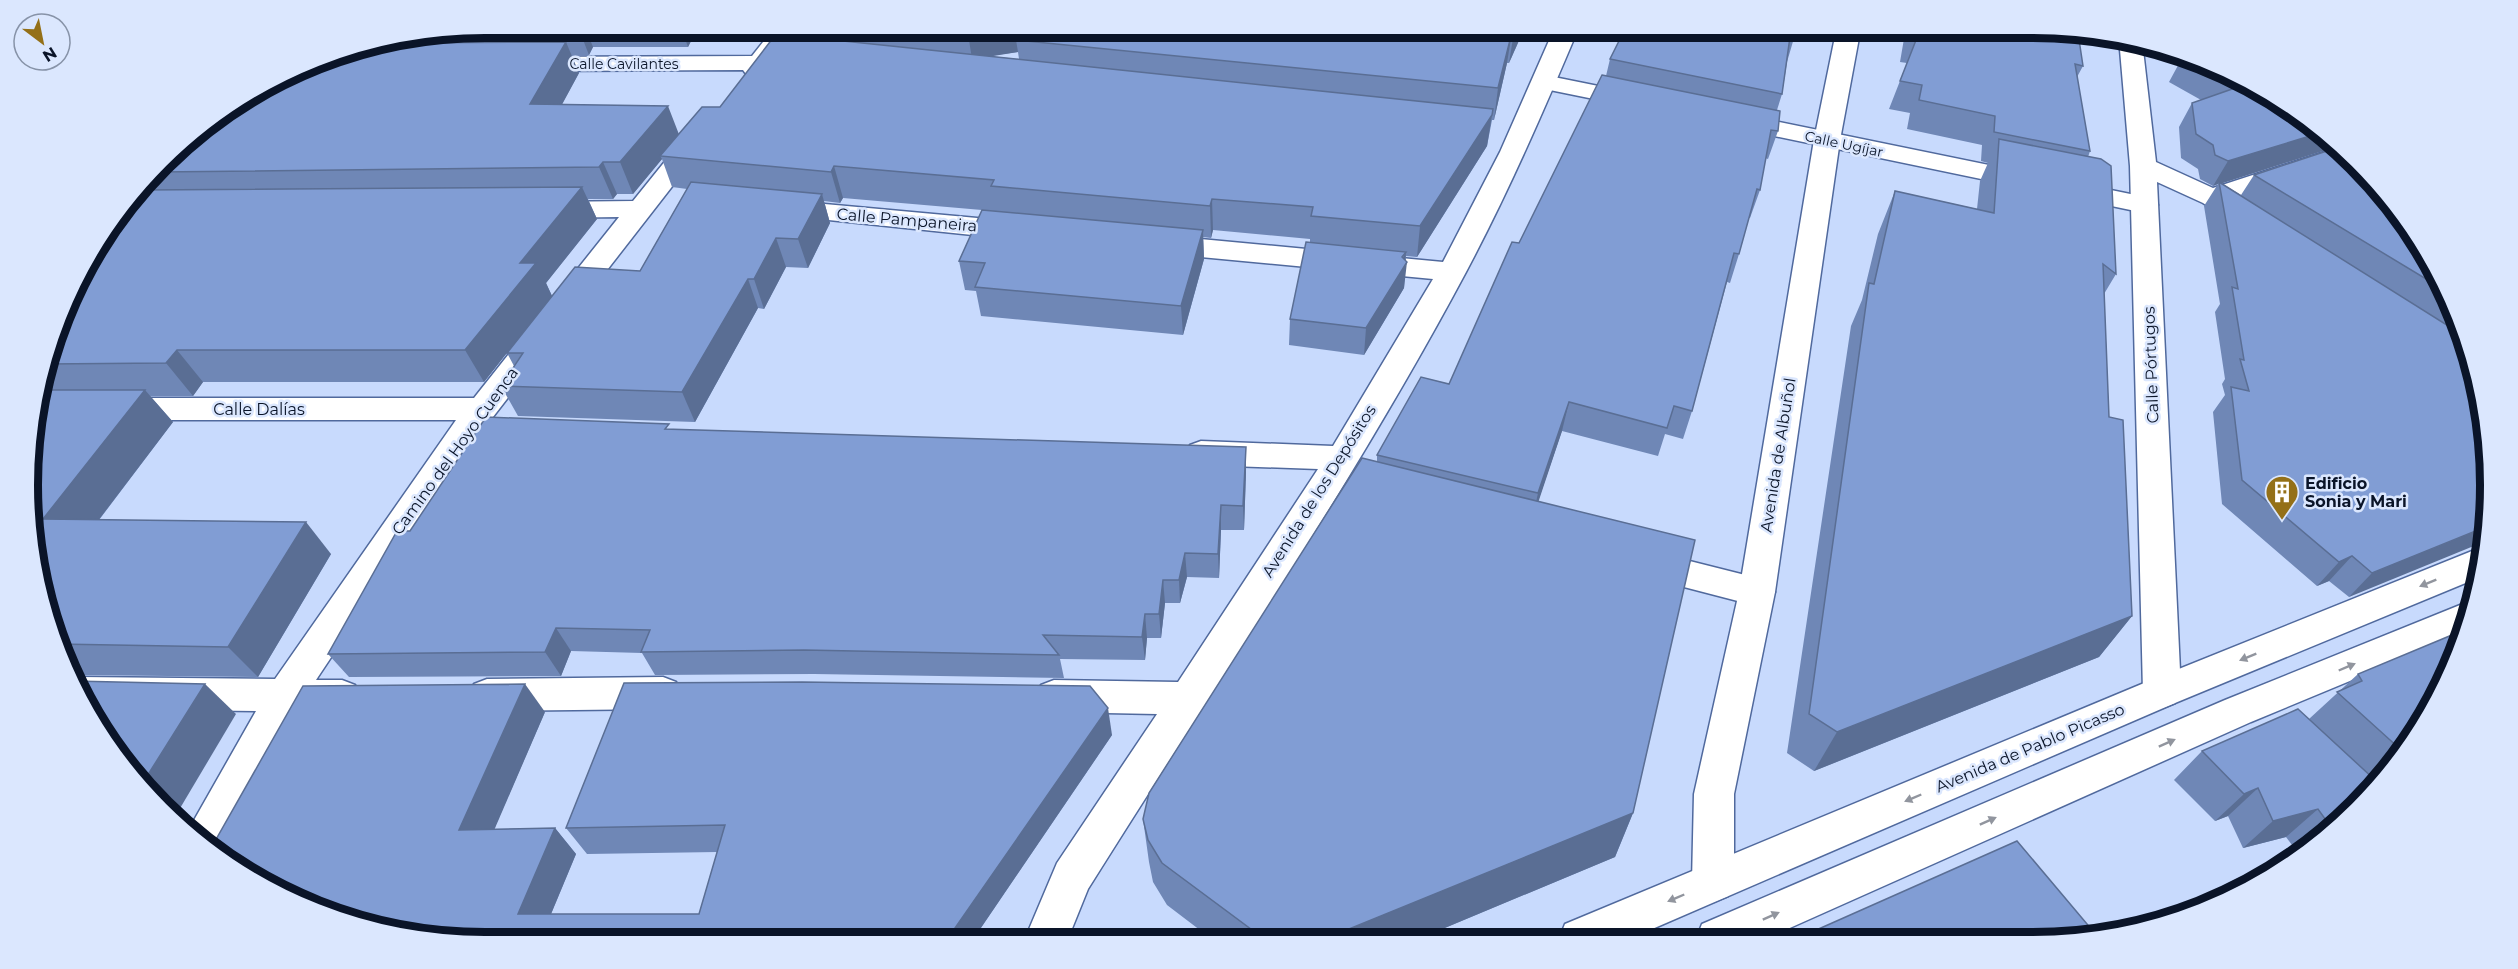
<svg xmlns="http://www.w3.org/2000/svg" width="2518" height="969" viewBox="0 0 2518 969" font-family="Montserrat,sans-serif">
<rect width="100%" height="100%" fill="#c8dafd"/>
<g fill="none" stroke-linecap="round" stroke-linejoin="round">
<g stroke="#50699d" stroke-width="3">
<g id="pedestrian">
<polygon points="1544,75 1638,94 1647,96 1650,101 1647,106 1638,108 1535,87 1532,82 1535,77"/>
<polygon points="1735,113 2145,197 2155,199 2158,205 2155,211 2145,213 1726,126 1722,121 1726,116"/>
<polygon points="1642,549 1757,578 1769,582 1775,592 1769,602 1757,606 1630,573 1625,563 1630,553"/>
</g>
</g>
<g stroke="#50699d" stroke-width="3">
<g id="minor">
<path d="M775,27H799L768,68C760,74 757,77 746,74L743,70L530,71L522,69L518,64L522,59L530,57L752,56Z"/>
<path d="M1555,27H1579C1544,110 1508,193 1466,272C1353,484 1216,684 1088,889L1067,941H1024L1057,863L1157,714L1054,712L1041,707L1035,696L1041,685L1054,680L1178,682L1318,469L1201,465L1190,461L1185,453L1190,445L1201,441L1333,446L1433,279L1158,253L1148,250L1144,244L1148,238L1158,235L1443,262L1500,152Z"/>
<polygon points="1837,27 1861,27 1840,140 1775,592 1734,794 1734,882 1728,896 1713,902 1698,896 1692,882 1694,794 1739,592 1814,140"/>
<polygon points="2119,38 2142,41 2156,162 2213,188 2339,147 2352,159 2233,199 2258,214 2262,220 2258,226 2248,228 2238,226 2203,203 2157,182 2181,692 2175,703 2162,708 2149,703 2143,692 2130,166"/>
<polygon points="696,131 705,134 709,139 576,310 566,312 556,310 551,303 556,296 619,217 548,218 538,216 534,210 538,204 548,202 633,201 687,134"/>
<polygon points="781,200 1020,222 1030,225 1034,231 1030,237 1020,240 771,214 768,208 771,202"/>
<polygon points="530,338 541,341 545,348 541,355 479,435 316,680 342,680 355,685 361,696 355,707 342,712 295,711 219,855 206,848 189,829 256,711 88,709 73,680 80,677 275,679 456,420 32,420 37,398 474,398 519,341"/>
<polygon points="663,677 676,682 682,693 676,704 663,709 487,711 474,706 468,695 474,684 487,679"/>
</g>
</g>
<g stroke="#50699d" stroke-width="3">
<g id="tertiary">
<polygon points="2482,547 2484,548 2480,577 2175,703 1629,939 1559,939 1565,924 2149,681"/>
<polygon points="2470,601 2475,603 2463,634 2251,722 1765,939 1696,939 1702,924 2225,700"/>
</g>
</g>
<use href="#pedestrian" fill="#fff" fill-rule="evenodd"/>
<use href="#minor" fill="#fff" fill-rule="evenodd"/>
<use href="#tertiary" fill="#fff" fill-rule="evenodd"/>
</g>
<g fill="#6f87b6" fill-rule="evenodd">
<path d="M484,27H773L760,41H691L688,47H593L589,55H571L579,73L562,104L679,134L720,107L789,36L786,27H1525L1509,63H1507L1494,120H1492L1487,146L1417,257L1406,256L1404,288L1364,355L1289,345L1290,319L1310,243V239L1213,230L1211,238L1203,237L1204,259L1183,335L981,316L976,291L965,290L959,261L982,210L843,198L840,203L824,201L830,223L808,268L786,267L764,309L758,308L695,422L518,416L501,386L514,366L507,353L640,271L687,189L672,187L662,159L633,194H617L613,199H588L597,219L546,283L552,296L484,382H203L193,396H150L173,422L99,520L331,554L258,677L80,675L62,659L36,574L31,424L51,337L88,256L183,140L337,51ZM1018,52L1019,59L989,56Z"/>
<polygon points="1626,27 1794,38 1787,62 1782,94 1777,110 1778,131 1768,159 1765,158 1760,190 1750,218 1749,218 1739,254 1730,283 1727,282 1692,411 1683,439 1665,434 1658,456 1562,431 1538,501 1633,813 1615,857 1416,940 1213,940 1167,905 1153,882 1149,862 1143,819 1377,462 1377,455 1449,384 1519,243 1606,76 1610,59"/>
<polygon points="1906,27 2034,27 2083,66 2077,77 2090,151 2088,157 2116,274 2104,294 2109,417 2132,616 2099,657 1814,771 1787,753 1851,326 1862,300 1878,234 1895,191 1977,209 1980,181 1988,163 1981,161 1982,145 1907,129 1910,113 1889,109 1907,63 1900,62"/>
<polygon points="2182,58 2312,122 2338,146 2221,183 2241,195 2254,175 2430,256 2467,338 2490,515 2349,597 2329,581 2317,586 2222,504 2213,412 2225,395 2222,384 2225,379 2215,312 2220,304 2204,206 2218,184 2213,186 2200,179 2198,169 2181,158 2179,127 2192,103 2201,100 2169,82"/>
<polygon points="671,430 1246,447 1246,472 1244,530 1221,530 1219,578 1187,577 1180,603 1165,603 1161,638 1147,638 1145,660 1060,659 1064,678 814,674 655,675 642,653 571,651 561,676 349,677 328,654 410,531"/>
<polygon points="2358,674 2430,714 2335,828 2298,853 2286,837 2243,848 2228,816 2215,821 2174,780 2202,751 2309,719"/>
<polygon points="545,712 494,829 555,828 576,854 551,914 699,914 717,852 587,854 566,828 1112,735 972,941 366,926"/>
</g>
<g fill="#5a6e94">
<polygon points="578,27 585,27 593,47 589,55"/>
<polygon points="681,27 687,27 691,41 688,47"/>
<polygon points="756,27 773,27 760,41"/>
<polygon points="977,27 1182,27 1016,40 1018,52 987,57 973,65 968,34 973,28"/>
<polygon points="1516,27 1525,27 1509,63 1514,32"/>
<polygon points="1512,32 1507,63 1494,120 1498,88"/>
<polygon points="566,42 579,73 545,136 530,104"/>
<polygon points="668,106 680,137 660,156 662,159 633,194 620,162"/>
<polygon points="1493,109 1487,146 1417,257 1420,226"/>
<polygon points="2323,132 2338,146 2220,184 2219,182 2218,184 2213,186 2228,161"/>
<polygon points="603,162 617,194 613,199 599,167"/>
<polygon points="834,166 843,198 840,203 831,172"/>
<polygon points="582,187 597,219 546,283 552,296 484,382 465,350 520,263"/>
<polygon points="822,194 830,223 808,268 798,239"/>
<polygon points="1212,199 1213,230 1211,238 1210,206"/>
<polygon points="1203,230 1204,259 1183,335 1181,306"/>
<polygon points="776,238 786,267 764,309 754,279"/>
<polygon points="1406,252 1405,266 1407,262 1404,288 1364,355 1366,328"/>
<polygon points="748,279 758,308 695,422 682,392"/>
<polygon points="177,350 203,382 193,396 166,363"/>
<polygon points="145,390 173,422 75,551 43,519"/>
<polygon points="1569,402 1562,431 1532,521 1538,493"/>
<polygon points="1246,447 1246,472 1244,530 1243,506"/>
<polygon points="1221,505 1221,530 1219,578 1218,554"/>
<polygon points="306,522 331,554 258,677 228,647"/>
<polygon points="2488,526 2486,541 2349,597 2372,573"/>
<polygon points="1185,553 1187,577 1180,603 1179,580"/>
<polygon points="2352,556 2329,581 2317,586 2339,562"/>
<polygon points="1163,580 1165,603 1161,638 1159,614"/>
<polygon points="1145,614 1147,638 1145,660 1142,637"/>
<polygon points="2132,616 2099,657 1814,771 1837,732"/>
<polygon points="556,628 571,651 561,676 545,652"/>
<polygon points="61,658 80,675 72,679"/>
<polygon points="205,684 236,714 176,815 144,781"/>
<polygon points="525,684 545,712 483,856 459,830"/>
<polygon points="1108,708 1112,735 972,941 946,941"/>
<polygon points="2258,788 2228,816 2215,821 2244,794"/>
<polygon points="2318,809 2286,837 2243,848 2273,821"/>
<polygon points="1633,813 1615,857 1416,940 1320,940"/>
<polygon points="555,828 576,854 541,938 518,914"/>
</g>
<g fill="#819dd4" stroke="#5a6e94" stroke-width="1.5">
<polygon points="894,27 977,27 973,28 968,34"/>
<polygon points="1100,27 1516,27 1514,32 1512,32 1498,88 1016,40"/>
<polygon points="1626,27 1797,27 1794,38 1790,37 1782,94 1610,59"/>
<polygon points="1912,27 2034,27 2078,33 2083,66 2075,64 2090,151 1994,132 1995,116 1919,100 1922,85 1900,81 1918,35 1911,33"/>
<polygon points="776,34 1493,109 1492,115 1420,226 1311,216 1313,207 1212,199 1210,206 991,186 994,180 834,166 831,172 660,156 702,107 720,107"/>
<polygon points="566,42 530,104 668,106 620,162 603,162 599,167 157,172 183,140 256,88 337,51 390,43"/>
<polygon points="2188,56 2236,74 2312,122 2323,132 2228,161 2215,155 2213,145 2196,134 2192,103 2235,88 2182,58"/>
<polygon points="1602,75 1780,111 1778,131 1771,130 1760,190 1757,189 1739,254 1734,253 1692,411 1674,406 1667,428 1569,402 1538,493 1377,455 1421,377 1449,384 1512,242 1519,243"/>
<polygon points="1999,139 2101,159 2111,166 2116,274 2103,264 2109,417 2123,420 2132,616 1837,732 1809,714 1869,283 1874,284 1895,191 1994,213"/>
<polygon points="2339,147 2378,183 2430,256 2446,291 2254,175"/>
<polygon points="691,182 822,194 798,239 776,238 754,279 748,279 682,392 501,386 523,353 507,353 575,267 640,271"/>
<polygon points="2219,182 2466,337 2487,425 2490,515 2488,526 2372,573 2352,556 2339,562 2242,480 2231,387 2249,391 2240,359 2244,360 2232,287 2238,289"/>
<polygon points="582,187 520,263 536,263 465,350 177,350 166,363 45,364 51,337 88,256 142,190"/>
<polygon points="982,210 1203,230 1181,306 975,287 985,263 959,261"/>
<polygon points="1306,242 1406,252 1402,257 1407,262 1366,328 1290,319"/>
<polygon points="39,390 145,390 43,519 306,522 228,647 57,644 36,574 31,424"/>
<polygon points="486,417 669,424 665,429 1246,447 1243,506 1221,505 1218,554 1185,553 1179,580 1163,580 1159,614 1145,614 1142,637 1043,635 1059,655 804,650 641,652 650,630 556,628 545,652 328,654 397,531 410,531"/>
<polygon points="1362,458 1695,540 1633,813 1327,938 1320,940 1276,940 1259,935 1162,863 1148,840 1143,819 1149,793"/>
<polygon points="2464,630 2430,714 2400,749 2337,692 2362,681 2358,674"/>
<polygon points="73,681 205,684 144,781 104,738"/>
<polygon points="802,682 1090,686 1108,708 946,941 484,942 366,926 282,895 210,850 303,686 525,684 459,830 555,828 518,914 699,914 725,825 566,828 624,683"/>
<polygon points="2298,709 2375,780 2335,828 2333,830 2318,809 2273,821 2258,788 2244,794 2202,751"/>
<polygon points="2017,841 2098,937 2094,938 1796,939"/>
</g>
<defs><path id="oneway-solid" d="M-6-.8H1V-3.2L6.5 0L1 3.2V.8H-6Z" transform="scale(1.5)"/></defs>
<g fill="#91959e">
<use href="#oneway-solid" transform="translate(2428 583) rotate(158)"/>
<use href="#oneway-solid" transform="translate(2248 657) rotate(158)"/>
<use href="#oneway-solid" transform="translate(2347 667) rotate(-23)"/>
<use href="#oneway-solid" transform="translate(2167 743) rotate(-24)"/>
<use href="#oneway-solid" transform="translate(1913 798) rotate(157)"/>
<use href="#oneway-solid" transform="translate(1988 821) rotate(-24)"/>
<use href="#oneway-solid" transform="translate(1676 898) rotate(157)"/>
<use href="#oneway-solid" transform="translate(1771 916) rotate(-24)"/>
</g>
<defs>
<g id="building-pin" transform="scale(1.725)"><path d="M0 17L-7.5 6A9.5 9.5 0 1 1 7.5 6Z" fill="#947018" stroke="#dbe7fe"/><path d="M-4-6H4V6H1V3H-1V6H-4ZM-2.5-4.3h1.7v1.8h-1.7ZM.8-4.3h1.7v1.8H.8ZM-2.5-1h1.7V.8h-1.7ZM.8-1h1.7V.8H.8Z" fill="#fff"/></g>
</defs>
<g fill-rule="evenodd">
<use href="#building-pin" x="2282" y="492"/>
</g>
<g text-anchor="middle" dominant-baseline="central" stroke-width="5" stroke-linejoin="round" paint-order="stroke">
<g font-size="14" fill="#0a1428" stroke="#dbe7fe">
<text x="624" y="64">Calle Cavilantes</text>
<text transform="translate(1844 144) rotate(12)">Calle Ugíjar</text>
</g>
<g font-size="16" fill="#0a1428" stroke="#dbe7fe">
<text transform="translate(907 220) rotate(5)">Calle Pampaneira</text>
<text transform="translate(2151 365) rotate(-92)">Calle Pórtugos</text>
<text x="259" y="409">Calle Dalías</text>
<text transform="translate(455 451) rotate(-54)">Camino del Hoyo Cuenca</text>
<text transform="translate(1778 455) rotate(-81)">Avenida de Albuñol</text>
<text transform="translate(1319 491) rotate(-58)">Avenida de los Depósitos</text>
<text transform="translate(2030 748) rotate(-23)">Avenida de Pablo Picasso</text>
</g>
<g font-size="16" font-weight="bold" fill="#0a1428" stroke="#dbe7fe" text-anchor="start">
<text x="2305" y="483">Edificio<tspan x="2305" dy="18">Sonia y Mari</tspan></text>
</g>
</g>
<path d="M0 0H2518V969H0ZM485 38H2033A447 447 0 0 1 2480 485V485A447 447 0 0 1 2033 932H485A447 447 0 0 1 38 485V485A447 447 0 0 1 485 38Z" fill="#dbe7fe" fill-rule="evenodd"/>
<path fill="none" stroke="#0a1428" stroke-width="8" d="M485 38H2033A447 447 0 0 1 2480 485V485A447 447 0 0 1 2033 932H485A447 447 0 0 1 38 485V485A447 447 0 0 1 485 38Z"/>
<g transform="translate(42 42) rotate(148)"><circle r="28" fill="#dbe7fe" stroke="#8793a8" stroke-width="1.5"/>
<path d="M0-4.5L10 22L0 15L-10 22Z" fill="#947018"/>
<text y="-9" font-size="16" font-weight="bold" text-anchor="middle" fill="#0a1428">N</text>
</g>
</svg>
